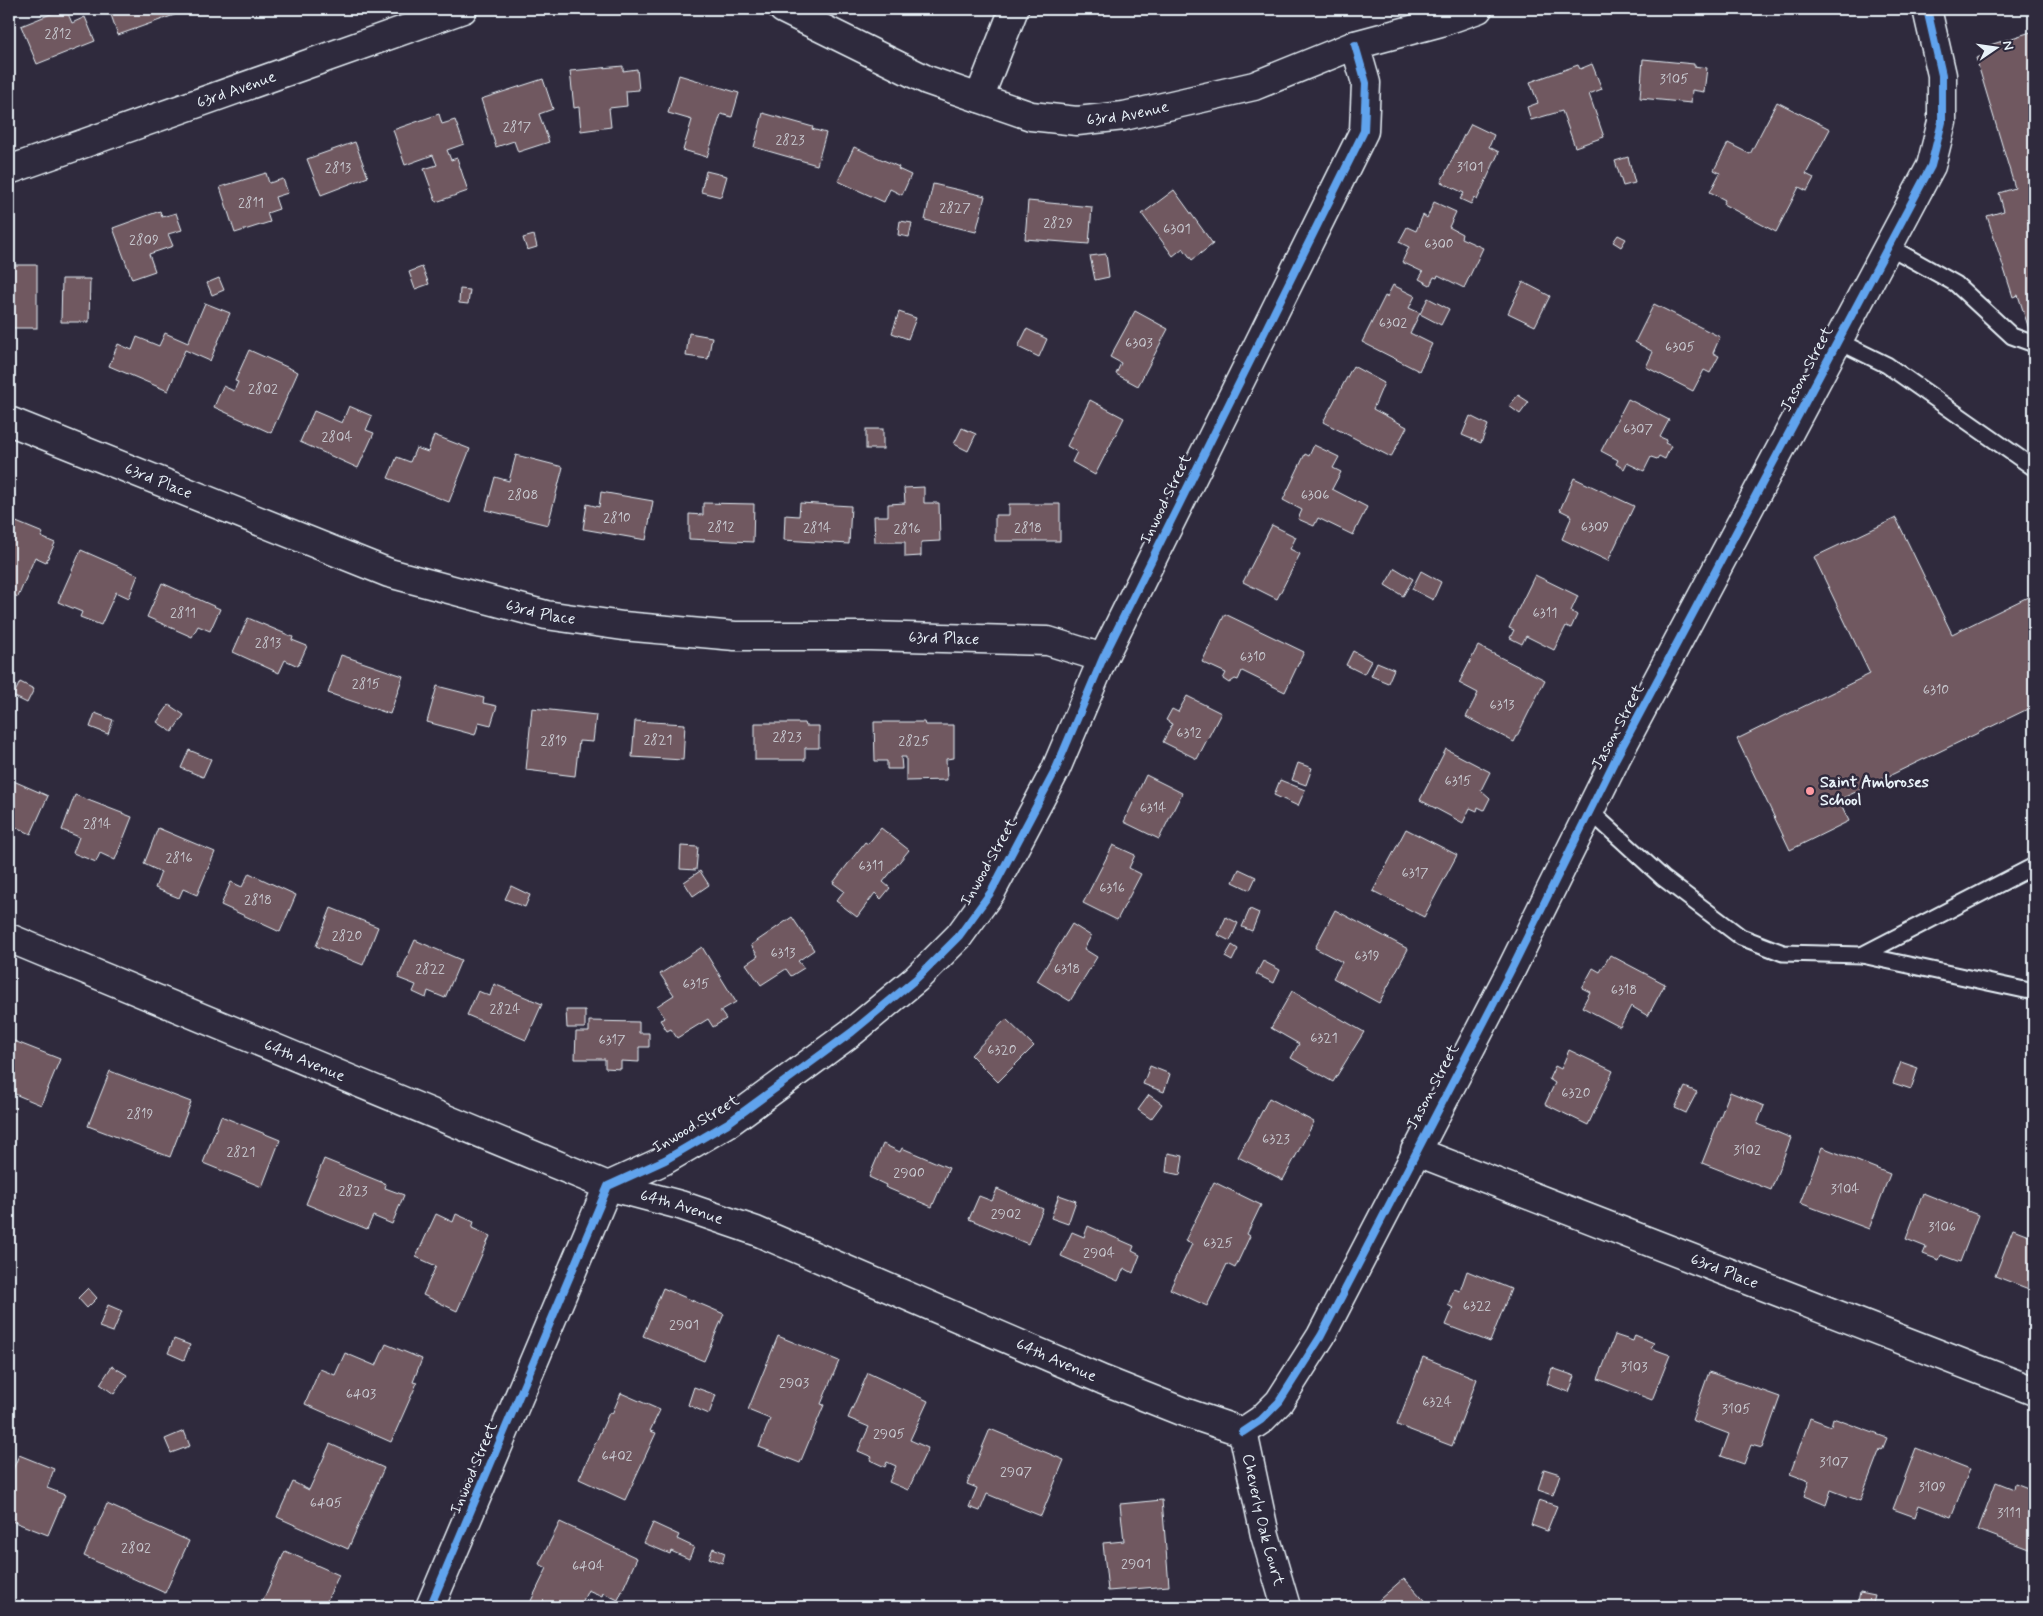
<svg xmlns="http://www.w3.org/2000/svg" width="2043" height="1616" viewBox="0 0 2043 1616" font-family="Mynerve,sans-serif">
<rect width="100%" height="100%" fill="#2f2a3d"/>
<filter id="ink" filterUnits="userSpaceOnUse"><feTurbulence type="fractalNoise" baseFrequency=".02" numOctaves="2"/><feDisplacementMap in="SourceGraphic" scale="10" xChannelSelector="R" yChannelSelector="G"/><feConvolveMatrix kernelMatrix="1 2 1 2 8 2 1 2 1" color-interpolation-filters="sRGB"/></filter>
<g filter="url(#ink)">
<g fill="#705961" stroke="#e8f1f8">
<polygon points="63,9 66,9 72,23 85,17 95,41 37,64 21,26"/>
<polygon points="109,9 175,9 177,14 118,35"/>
<polygon points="2034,31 2034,327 2029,329 2018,295 2013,297 1987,216 2004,211 1999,193 2015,188 1976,58 1992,53 1990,45"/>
<polygon points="1643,59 1694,64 1694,66 1707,68 1704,92 1692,90 1691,103 1640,98"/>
<polygon points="1592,64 1602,89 1589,94 1604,137 1575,147 1562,111 1531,120 1527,107 1538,103 1530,82 1578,65 1580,69"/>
<polygon points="623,66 623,71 637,69 639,90 626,91 627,106 609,108 611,127 581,131 579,107 574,108 570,71"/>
<polygon points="679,75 739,93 732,117 721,114 707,157 683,150 692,120 668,113"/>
<polygon points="543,79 553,109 539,114 549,142 518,152 514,141 496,147 481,99"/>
<polygon points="1777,102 1830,129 1806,174 1814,178 1807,191 1799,187 1776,232 1723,204 1725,200 1710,192 1720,173 1714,170 1728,143 1750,154"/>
<polygon points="763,113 813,127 812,129 826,133 817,165 754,147"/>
<polygon points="439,114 442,124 455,120 464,144 447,150 451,160 457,158 468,191 436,202 424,169 437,165 433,155 405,165 393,130"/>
<polygon points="1471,124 1494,135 1489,147 1499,152 1477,200 1474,198 1471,204 1460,199 1464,193 1441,182 1464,135 1465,135"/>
<polygon points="355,142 368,177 321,195 307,159"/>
<polygon points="854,147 899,167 898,169 911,175 902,195 890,189 884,202 838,181"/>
<polygon points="1628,157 1635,183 1623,186 1615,161"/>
<polygon points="706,171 727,176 721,197 701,192"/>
<polygon points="266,173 269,183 283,179 288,193 275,197 279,209 267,213 270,222 235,233 220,187"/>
<polygon points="933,184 985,196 976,232 925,220"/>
<polygon points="1174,190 1213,244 1192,260 1183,248 1173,256 1142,214"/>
<polygon points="1028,201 1092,207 1089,244 1025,239"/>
<polygon points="1434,202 1456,212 1449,227 1462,234 1461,238 1483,248 1464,288 1438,275 1437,278 1434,277 1430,285 1419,279 1423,272 1402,262 1409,247 1399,242 1407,227 1416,231 1423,215 1427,218"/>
<polygon points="160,211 162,217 176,213 182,230 168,234 173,246 149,254 155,271 132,279 113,228"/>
<polygon points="900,221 912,223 909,237 898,235"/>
<polygon points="534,235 537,247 527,250 523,238"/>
<polygon points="1618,235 1626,239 1621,247 1613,242"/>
<polygon points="1106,254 1109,277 1095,280 1090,256"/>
<rect x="9" y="265" width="28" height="63"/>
<polygon points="422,267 429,284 415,289 409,272"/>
<polygon points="219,278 224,290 212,295 207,283"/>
<polygon points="62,279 90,279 89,322 61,322"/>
<polygon points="1523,282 1550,296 1535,326 1508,313"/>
<polygon points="1393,285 1415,296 1409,308 1420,313 1410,333 1432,344 1419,371 1362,342 1385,296 1387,297"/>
<polygon points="460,289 470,290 468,304 459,303"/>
<polygon points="1428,298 1449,309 1441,325 1420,314"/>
<polygon points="205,303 230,313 210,361 185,350 168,391 109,366 118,344 132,350 137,337 159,346 165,333 188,343"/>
<polygon points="1654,304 1720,337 1713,353 1719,356 1710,373 1704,370 1693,391 1646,367 1653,352 1635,342"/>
<polygon points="1135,311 1168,329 1138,386 1116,374 1121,363 1110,357"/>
<polygon points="899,312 916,318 908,339 892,333"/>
<polygon points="1027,329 1047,339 1039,357 1018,347"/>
<polygon points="689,333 712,337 708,359 686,356"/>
<polygon points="249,350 298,372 271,433 214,407 223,386 234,391 238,382 235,381"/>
<polygon points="1353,366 1384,383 1373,409 1407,427 1391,457 1323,422"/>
<polygon points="1518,395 1529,402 1520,414 1509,406"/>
<polygon points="1628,399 1669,420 1660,437 1667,440 1665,443 1671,446 1665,459 1659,456 1657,459 1651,457 1644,471 1627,463 1624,469 1616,464 1618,460 1601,451"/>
<polygon points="1090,400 1124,418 1095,475 1072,462 1077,452 1067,446"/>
<polygon points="349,406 372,416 366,430 374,433 358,468 300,442 314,411 342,423"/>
<polygon points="1470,416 1488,425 1481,443 1462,435"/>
<polygon points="962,428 976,434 968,451 954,444"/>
<rect x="866" y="429" width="17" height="20"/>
<polygon points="434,435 470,449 449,502 388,478 397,457 410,462 416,448 428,452"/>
<polygon points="1314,445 1339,457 1333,468 1341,472 1332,489 1367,507 1353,535 1318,518 1314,526 1298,519 1302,510 1283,500 1305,454 1309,456"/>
<polygon points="516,455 563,467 548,525 486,510 495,477 509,481"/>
<polygon points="1574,478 1634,506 1608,561 1562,539 1572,516 1560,510"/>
<polygon points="924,487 924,503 939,503 940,541 921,542 921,556 905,557 905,542 875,542 874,516 888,516 888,504 905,503 904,488"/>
<polygon points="601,492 653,501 646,540 583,529 587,504 599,507"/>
<polygon points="703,503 754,504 753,542 689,539 689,514 703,515"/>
<polygon points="800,503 851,506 849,544 784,540 785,515 799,516"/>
<polygon points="1009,504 1060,504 1060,541 995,541 995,515 1009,515"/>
<polygon points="1896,518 1952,634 2034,594 2034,706 1839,800 1849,821 1790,850 1737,739 1870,674 1814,557"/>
<polygon points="9,519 43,533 41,537 55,543 46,562 35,557 18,597 9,593"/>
<polygon points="1272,525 1296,537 1290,549 1300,554 1277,599 1243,582"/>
<polygon points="81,550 138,575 129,598 116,592 101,625 80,617 82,612 58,602"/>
<polygon points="1395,568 1413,579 1403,596 1385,585"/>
<polygon points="1421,571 1441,582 1433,600 1412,589"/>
<polygon points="1535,575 1578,596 1571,611 1577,615 1571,628 1566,626 1554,650 1526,636 1522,644 1510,638 1514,630 1509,628"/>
<polygon points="162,583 220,609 210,631 198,626 192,637 147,617"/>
<polygon points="1225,614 1304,652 1285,692 1242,671 1238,680 1235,679 1229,683 1223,679 1226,673 1202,662"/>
<polygon points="248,618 293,637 292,640 307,646 298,666 285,660 279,673 233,652"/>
<polygon points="1478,646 1545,680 1514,742 1466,717 1478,693 1459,683"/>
<polygon points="1353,651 1371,661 1364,674 1346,665"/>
<polygon points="341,655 403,676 390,714 328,693"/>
<polygon points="1377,662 1394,669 1388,683 1371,676"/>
<polygon points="20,682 34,689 27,703 13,696"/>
<polygon points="437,686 484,698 483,703 497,706 491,725 479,722 475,735 427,722"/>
<polygon points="1187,696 1221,713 1197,759 1163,742 1172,724 1166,720 1172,709 1178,712"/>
<polygon points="169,705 184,715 172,732 157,722"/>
<polygon points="532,708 596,715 593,742 579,741 575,776 526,770"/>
<polygon points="95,713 113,720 108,734 90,727"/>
<polygon points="635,721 685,724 683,760 632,757"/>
<polygon points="874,722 924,722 925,725 954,725 954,758 946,759 947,780 906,781 906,757 901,757 902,769 887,769 887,761 875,761"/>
<polygon points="755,723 804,723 805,726 819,726 819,748 805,748 805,760 755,760"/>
<polygon points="1446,749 1490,772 1481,790 1490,798 1484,810 1478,807 1477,811 1470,808 1463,823 1420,800"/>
<polygon points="189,750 211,759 203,777 181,768"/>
<polygon points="1298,763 1312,768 1306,785 1292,780"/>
<polygon points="1146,775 1182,793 1159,839 1124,822"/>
<polygon points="9,779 48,796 31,834 9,824"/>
<polygon points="1280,780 1305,790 1298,806 1274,795"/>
<polygon points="75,795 132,817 115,860 100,853 96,862 73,853 79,837 62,830"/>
<polygon points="158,828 215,852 197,895 183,889 179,898 155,888 161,872 144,864"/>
<polygon points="881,828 909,850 883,882 890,888 881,899 875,893 857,917 836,901 844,891 833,883 865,842 868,844"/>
<polygon points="1406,829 1457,855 1424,917 1373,891"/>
<polygon points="1113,845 1135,855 1129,868 1141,874 1117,920 1083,903"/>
<polygon points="681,846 698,847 696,870 680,869"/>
<polygon points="1239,869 1256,877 1250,890 1233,882"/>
<polygon points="700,871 709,885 693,896 684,882"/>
<polygon points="249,873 296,895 280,932 221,905 231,882 242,887"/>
<polygon points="511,886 530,895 525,907 505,899"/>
<polygon points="331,908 378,927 363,965 316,946"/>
<polygon points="1250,909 1259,913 1252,931 1242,927"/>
<polygon points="1335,910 1408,949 1379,1003 1333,978 1342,962 1315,948"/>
<polygon points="792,917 814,950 798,961 804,968 791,976 786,969 761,985 746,964 758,956 751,945"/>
<polygon points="1226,917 1238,923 1230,941 1218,935"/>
<polygon points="1072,924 1091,936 1084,949 1097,957 1070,1001 1037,981"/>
<polygon points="415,940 461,960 445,998 428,991 426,998 413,992 416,985 398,978"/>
<polygon points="1232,945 1238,949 1232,961 1225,957"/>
<polygon points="702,947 736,1002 720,1011 726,1019 713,1027 708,1019 677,1038 671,1029 667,1031 660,1020 665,1018 657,1006 674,995 660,974"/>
<polygon points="1610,955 1665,984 1648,1016 1631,1006 1620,1027 1582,1007 1590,992 1582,988 1593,968 1600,972"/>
<polygon points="1263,961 1280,970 1274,983 1256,974"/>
<polygon points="494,984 542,1004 526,1040 467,1015 478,991 490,996"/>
<polygon points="1292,991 1364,1032 1333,1082 1291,1058 1299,1044 1271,1028"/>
<polygon points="566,1010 585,1010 585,1028 567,1028"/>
<polygon points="1006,1019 1034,1046 998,1082 971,1055"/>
<polygon points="589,1021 639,1022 639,1033 649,1033 649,1047 639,1047 639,1062 621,1061 621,1069 605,1068 605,1059 575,1059 576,1032 589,1032"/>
<polygon points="9,1039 60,1059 41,1105 10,1092 9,1094"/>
<polygon points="1569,1050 1613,1071 1588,1125 1545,1104 1555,1083 1549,1079 1555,1066 1561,1069"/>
<polygon points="1901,1062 1918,1068 1911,1089 1893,1083"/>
<polygon points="1150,1066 1170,1074 1164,1092 1143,1084"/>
<polygon points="110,1071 191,1102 170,1157 88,1126"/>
<polygon points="1685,1087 1697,1092 1686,1113 1675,1108"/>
<polygon points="1730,1092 1764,1106 1757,1124 1791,1138 1771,1190 1702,1163"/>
<polygon points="1149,1095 1162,1104 1151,1119 1138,1110"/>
<polygon points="1269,1098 1314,1122 1283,1180 1238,1157"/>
<polygon points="221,1116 280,1140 262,1187 203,1163"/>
<polygon points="883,1144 900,1152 902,1148 949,1168 932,1207 885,1187 886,1185 869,1177"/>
<polygon points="1822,1147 1890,1174 1869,1229 1800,1203"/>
<polygon points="1168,1153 1183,1156 1180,1175 1166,1172"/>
<polygon points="324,1159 386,1184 385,1188 404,1195 392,1224 373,1216 367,1229 306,1204"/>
<polygon points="1214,1182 1261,1205 1247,1234 1250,1236 1235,1268 1227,1264 1207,1306 1170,1289 1192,1244 1185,1241"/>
<polygon points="997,1189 1043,1209 1028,1244 969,1219 979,1196 992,1201"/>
<polygon points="1923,1193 1978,1215 1960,1262 1941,1255 1939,1260 1923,1254 1926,1247 1906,1239"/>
<polygon points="1059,1195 1076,1201 1068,1224 1051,1218"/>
<polygon points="436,1214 453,1222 456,1214 474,1222 472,1228 490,1236 457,1311 423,1295 436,1266 416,1257"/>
<polygon points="1088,1226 1134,1246 1132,1251 1140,1255 1133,1273 1124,1268 1118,1281 1061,1256 1072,1232 1084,1237"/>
<polygon points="2013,1229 2034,1237 2034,1291 1995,1276"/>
<polygon points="1467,1271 1511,1289 1490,1342 1446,1325 1453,1308 1448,1305 1454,1289 1460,1291"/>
<polygon points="88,1288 97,1298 87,1308 78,1298"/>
<polygon points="663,1288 724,1314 704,1361 643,1336"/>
<polygon points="108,1305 122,1311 113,1332 99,1327"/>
<polygon points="1615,1335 1633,1341 1635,1335 1654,1343 1651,1348 1670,1355 1652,1400 1598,1379"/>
<polygon points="778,1336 839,1361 821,1404 824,1405 800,1463 759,1447 770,1419 748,1410"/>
<polygon points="174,1339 190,1345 184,1360 168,1353"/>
<polygon points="386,1344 422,1359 413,1382 417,1383 391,1442 305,1404 320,1369 335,1375 345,1353 376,1366"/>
<polygon points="1423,1357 1477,1379 1452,1446 1397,1425"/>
<polygon points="112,1366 127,1375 114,1394 100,1384"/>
<polygon points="1552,1368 1575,1376 1569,1392 1547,1384"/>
<polygon points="1709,1372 1780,1397 1762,1448 1751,1445 1744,1464 1721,1456 1729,1434 1692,1420"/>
<polygon points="868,1373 928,1401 910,1440 928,1448 908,1490 889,1482 896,1466 887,1462 885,1467 870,1460 872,1457 858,1451 869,1427 848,1418"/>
<polygon points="694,1387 716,1395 709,1414 688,1405"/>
<polygon points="621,1393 660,1410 650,1431 656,1433 625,1500 579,1479 609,1413 612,1414"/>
<polygon points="1810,1418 1831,1426 1833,1418 1887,1438 1882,1450 1880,1449 1860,1501 1831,1490 1826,1505 1804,1496 1809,1481 1790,1474"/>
<polygon points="990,1429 1064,1460 1041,1516 987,1494 980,1511 969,1507 977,1488 967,1484"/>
<polygon points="184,1431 190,1446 171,1453 165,1439"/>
<polygon points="330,1444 384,1468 348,1549 277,1517 293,1482 309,1490"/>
<polygon points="1916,1448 1970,1469 1951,1517 1919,1505 1915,1517 1893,1509"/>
<polygon points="19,1455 54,1469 47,1488 65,1495 48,1535 9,1520 9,1479"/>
<polygon points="1544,1469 1560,1474 1553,1495 1538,1490"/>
<polygon points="1996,1482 2014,1489 2015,1483 2033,1490 2031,1495 2034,1497 2034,1551 1978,1530"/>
<polygon points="1162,1500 1169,1586 1108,1591 1103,1543 1124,1541 1120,1504"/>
<polygon points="1539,1500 1557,1506 1547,1531 1531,1525"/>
<polygon points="107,1504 189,1541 165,1593 84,1556"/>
<polygon points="560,1522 637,1558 618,1600 603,1593 602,1596 588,1590 580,1607 528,1607 547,1568 539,1564"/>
<polygon points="653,1523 679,1535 677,1539 694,1547 689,1559 671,1551 670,1554 644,1543"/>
<polygon points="713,1548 725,1553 722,1563 709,1558"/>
<polygon points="285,1551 339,1575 324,1607 260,1607"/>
<polygon points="1404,1578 1430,1607 1373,1607 1372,1606"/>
<polygon points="1860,1593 1875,1596 1872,1607 1857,1607"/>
</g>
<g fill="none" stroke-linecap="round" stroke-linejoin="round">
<g stroke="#e8f1f8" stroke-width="19">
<g id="lane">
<polyline points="1888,246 1956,284 2012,336 2034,344"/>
<polyline points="1838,341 1887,365 2034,468"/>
<polyline points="1590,811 1663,878 1741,937 1783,953 1862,955 2034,992"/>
<polyline points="1862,955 2034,866"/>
</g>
</g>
<g stroke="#e8f1f8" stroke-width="31">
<g id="street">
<path id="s1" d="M783,9L927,80L1031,116L1077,121L1124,116L1254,86L1355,45L1441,22L1478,9"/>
<polyline points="979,98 1014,9"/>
<path id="s2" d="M9,170L463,9"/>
<path id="s3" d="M9,421L389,573L546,615L623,626L735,636H869L1048,641L1103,658"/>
<path id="s4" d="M9,938L608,1186L680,1205L756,1231L1103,1380L1181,1411L1243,1432"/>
<path id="s5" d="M1415,1151L2034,1391"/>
<polyline points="1243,1432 1261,1420 1279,1402 1321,1336 1510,972 1616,758 1931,166 1942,122 1942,75 1927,9"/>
<path id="s6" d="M1243,1432L1265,1535L1286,1607"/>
<polyline points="430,1607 608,1186 665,1160 728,1123 852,1032 916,979 959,936 991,892 1055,771 1103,658 1364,131 1366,83 1355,45"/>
</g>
</g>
<use href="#lane" stroke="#2f2a3d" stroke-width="15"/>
<use href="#street" stroke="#2f2a3d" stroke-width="28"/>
<g stroke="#2f2a3d" stroke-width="11">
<g id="cycleway">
<polyline points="1243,1432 1261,1420 1279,1402 1321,1336 1510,972 1616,758 1931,166 1942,122 1942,75 1927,9"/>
<polyline points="430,1607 608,1186 665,1160 728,1123 852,1032 916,979 959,936 991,892 1055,771 1103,658 1364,131 1366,83 1355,45"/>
</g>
</g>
<use href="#cycleway" stroke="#60a3ed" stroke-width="8"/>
</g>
</g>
<circle fill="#ff9aa2" stroke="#2f2a3d" stroke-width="2" cx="1810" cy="791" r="5"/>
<g text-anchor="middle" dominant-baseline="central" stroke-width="5" stroke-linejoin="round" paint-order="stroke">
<g font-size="14" fill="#cacbd2">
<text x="58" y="34">2812</text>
<text x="1674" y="79">3105</text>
<text x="517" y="127">2817</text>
<text x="790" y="140">2823</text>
<text x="1470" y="167">3101</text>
<text x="338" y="168">2813</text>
<text x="251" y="203">2811</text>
<text x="955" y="208">2827</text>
<text x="1058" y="223">2829</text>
<text x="1177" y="229">6301</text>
<text x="144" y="240">2809</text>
<text x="1439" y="244">6300</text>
<text x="1393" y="323">6302</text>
<text x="1139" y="343">6303</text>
<text x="1680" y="347">6305</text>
<text x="263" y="389">2802</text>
<text x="1638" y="429">6307</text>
<text x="337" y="437">2804</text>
<text x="523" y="495">2808</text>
<text x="1315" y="495">6306</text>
<text x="617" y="518">2810</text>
<text x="721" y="527">2812</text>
<text x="1595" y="527">6309</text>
<text x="817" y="528">2814</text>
<text x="1028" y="528">2818</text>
<text x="907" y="529">2816</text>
<text x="183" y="613">2811</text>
<text x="1545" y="613">6311</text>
<text x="268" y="643">2813</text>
<text x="1253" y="657">6310</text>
<text x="366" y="684">2815</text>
<text x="1936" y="690">6310</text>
<text x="1502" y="705">6313</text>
<text x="1189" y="733">6312</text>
<text x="787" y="737">2823</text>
<text x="658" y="740">2821</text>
<text x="554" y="741">2819</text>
<text x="914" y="741">2825</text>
<text x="1458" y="781">6315</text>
<text x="1153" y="808">6314</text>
<text x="97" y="824">2814</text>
<text x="179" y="858">2816</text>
<text x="871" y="866">6311</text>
<text x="1415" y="873">6317</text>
<text x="1112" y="888">6316</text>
<text x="258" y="900">2818</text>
<text x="347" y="936">2820</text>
<text x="783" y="953">6313</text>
<text x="1367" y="956">6319</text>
<text x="430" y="969">2822</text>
<text x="1067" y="969">6318</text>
<text x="696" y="984">6315</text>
<text x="1624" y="990">6318</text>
<text x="505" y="1009">2824</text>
<text x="1324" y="1038">6321</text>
<text x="612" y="1040">6317</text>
<text x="1002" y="1050">6320</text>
<text x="1576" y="1093">6320</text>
<text x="140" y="1114">2819</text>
<text x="1276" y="1139">6323</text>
<text x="1747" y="1150">3102</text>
<text x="241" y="1152">2821</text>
<text x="909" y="1173">2900</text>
<text x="1845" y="1189">3104</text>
<text x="353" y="1191">2823</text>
<text x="1006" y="1214">2902</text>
<text x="1942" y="1227">3106</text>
<text x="1218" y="1243">6325</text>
<text x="1099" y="1253">2904</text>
<text x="1477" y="1306">6322</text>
<text x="684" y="1325">2901</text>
<text x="1634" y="1367">3103</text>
<text x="794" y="1383">2903</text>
<text x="361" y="1394">6403</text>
<text x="1437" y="1402">6324</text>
<text x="1736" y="1409">3105</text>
<text x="889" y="1434">2905</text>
<text x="617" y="1456">6402</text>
<text x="1834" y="1462">3107</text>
<text x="1016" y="1472">2907</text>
<text x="1932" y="1487">3109</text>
<text x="326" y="1503">6405</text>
<text x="2009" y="1513">3111</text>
<text x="136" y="1548">2802</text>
<text x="1136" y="1564">2901</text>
<text x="588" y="1566">6404</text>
</g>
<g font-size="16" fill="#e8f1f8" stroke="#2f2a3d">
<text stroke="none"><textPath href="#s2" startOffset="241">63rd Avenue</textPath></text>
<text stroke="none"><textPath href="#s1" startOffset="368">63rd Avenue</textPath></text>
<text transform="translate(1807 369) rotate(-62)">Jason Street</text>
<text stroke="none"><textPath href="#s3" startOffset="161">63rd Place</textPath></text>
<text transform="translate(1166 499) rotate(-64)">Inwood Street</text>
<text stroke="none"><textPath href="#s3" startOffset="566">63rd Place</textPath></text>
<text stroke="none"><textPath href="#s3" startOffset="971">63rd Place</textPath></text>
<text transform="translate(1618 727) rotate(-62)">Jason Street</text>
<text transform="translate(989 862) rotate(-60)">Inwood Street</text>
<text stroke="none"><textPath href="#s4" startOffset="320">64th Avenue</textPath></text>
<text transform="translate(1433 1087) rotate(-62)">Jason Street</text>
<text transform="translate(696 1124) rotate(-31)">Inwood Street</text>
<text stroke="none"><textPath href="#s4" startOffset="725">64th Avenue</textPath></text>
<text stroke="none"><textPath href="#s5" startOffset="332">63rd Place</textPath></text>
<text stroke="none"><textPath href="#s4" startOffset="1130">64th Avenue</textPath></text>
<text transform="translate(474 1468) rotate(-67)">Inwood Street</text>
<text stroke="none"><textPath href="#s6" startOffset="90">Cheverly Oak Court</textPath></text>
</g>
<g font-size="16" font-weight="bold" fill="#e8f1f8" stroke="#2f2a3d" text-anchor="start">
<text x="1820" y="782">Saint Ambroses<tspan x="1820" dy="18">School</tspan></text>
</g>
</g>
<rect width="2043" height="1616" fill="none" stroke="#2f2a3d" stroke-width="30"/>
<rect x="15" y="15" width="2013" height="1586" fill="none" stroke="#e8f1f8" stroke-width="2" filter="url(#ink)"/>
<g transform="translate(1996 48) rotate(77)" stroke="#2f2a3d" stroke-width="4" paint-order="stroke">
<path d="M0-4L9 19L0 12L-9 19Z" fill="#e8f1f8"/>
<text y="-8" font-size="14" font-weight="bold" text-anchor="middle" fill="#e8f1f8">N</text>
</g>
</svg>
